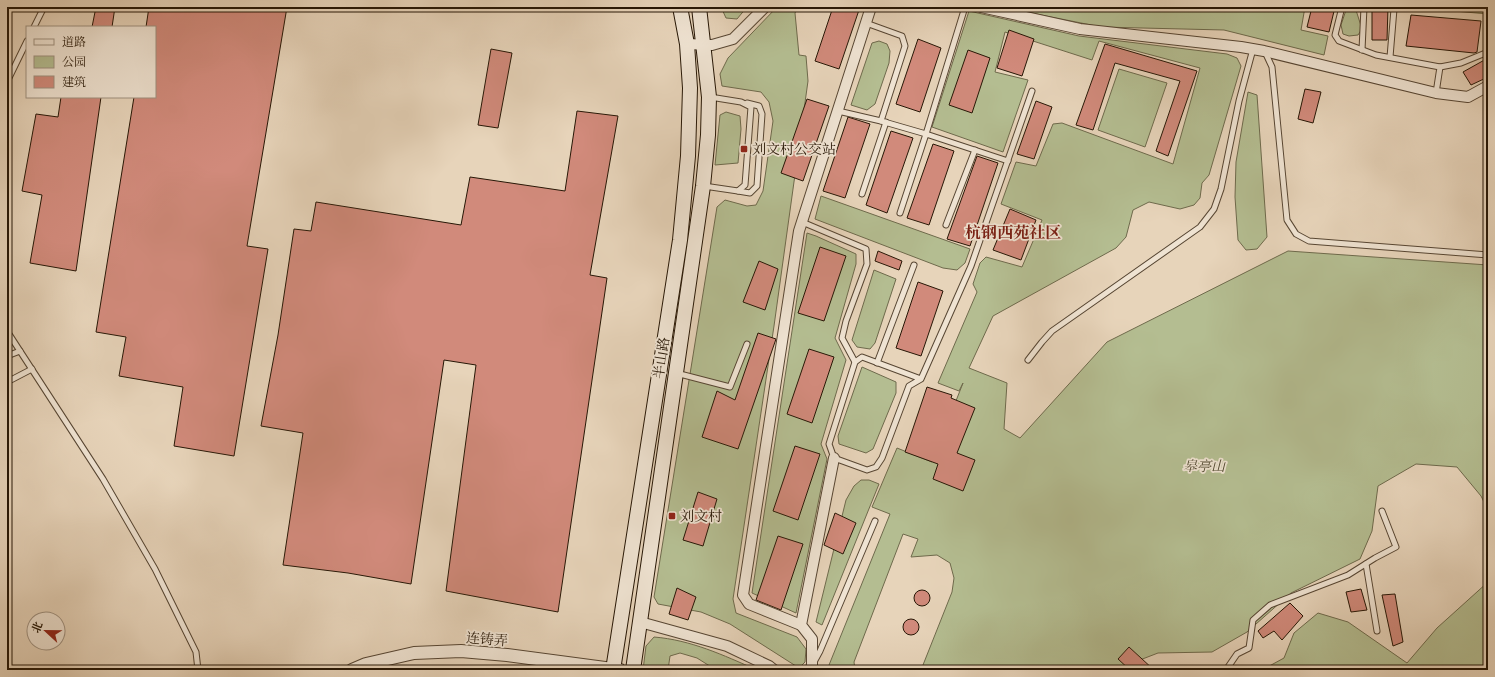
<svg xmlns="http://www.w3.org/2000/svg" width="1495" height="677" viewBox="0 0 1495 677" font-family="'Gentium Book Plus','Noto Serif SC',serif">
<rect width="100%" height="100%" fill="#e7d4ba"/>
<filter id="stains"><feTurbulence type="fractalNoise" baseFrequency=".005" numOctaves="4"/><feColorMatrix values="0 0 0 0 .2 0 0 0 0 .09 0 0 0 0 .02 0 0 0 .5 -.17"/></filter>
<radialGradient id="worn" r=".72"><stop offset=".6" stop-color="#630" stop-opacity="0"/><stop offset="1" stop-color="#630" stop-opacity=".3"/></radialGradient>
<g fill="#b4bd91" stroke="#6e6a4c">
<polygon points="721,7 747,7 737,19 726,18"/>
<polygon points="777,7 798,7 795,13 799,55 806,56 808,81 774,326 733,599 736,613 797,637 806,649 805,662 799,668 730,624 701,612 658,604 654,597 717,207 725,200 747,206 756,205 763,191 773,121 769,102 761,92 722,86 720,74 728,58"/>
<polygon points="1002,7 1305,7 1301,30 1328,36 1324,55 1224,30 1101,27"/>
<polygon points="1347,7 1355,7 1362,29 1358,35 1349,36 1343,34 1341,25"/>
<polygon points="1408,7 1488,7 1488,14"/>
<polygon points="969,11 1079,36 1227,54 1237,58 1241,66 1209,175 1202,183 1200,198 1194,205 1180,209 1149,202 1133,210 1126,237 1116,248 993,316 969,368 1007,383 1004,429 1020,438 1107,342 1288,251 1488,265 1488,510 1481,496 1457,467 1416,464 1378,486 1372,531 1360,559 1291,593 1247,632 1212,652 1158,653 1114,670 921,670 952,592 954,578 950,563 937,555 911,557 918,539 903,534 854,662 855,670 827,670 890,514 872,507 897,448 932,462 963,383 959,391 938,383 977,292 973,284 980,263 986,257 1022,267 1042,220 1001,204 1016,162 1036,166 1053,124 1062,123 1173,164 1200,68 1099,41 1092,60 1005,32 995,72 1028,80 1003,152 932,127"/>
<polygon points="879,41 887,44 890,51 889,63 875,104 867,110 851,105 872,43"/>
<polygon points="1119,69 1167,83 1145,147 1098,130"/>
<polygon points="1248,92 1257,95 1267,237 1257,249 1246,250 1238,240 1235,197 1236,162"/>
<polygon points="726,112 740,116 741,129 738,163 715,165 720,115"/>
<polygon points="821,196 970,249 965,263 957,270 943,268 815,219"/>
<polygon points="807,233 816,236 856,254 856,264 835,338 846,360 821,444 827,459 796,613 752,593"/>
<polygon points="874,270 896,279 875,343 870,349 857,347 852,340"/>
<polygon points="862,367 896,382 896,393 873,449 866,453 839,444 838,436"/>
<polygon points="861,480 869,480 879,484 822,625 816,622 846,500 854,486"/>
<polygon points="1488,582 1488,670 1262,670 1284,658 1294,633 1318,613 1348,622 1407,663 1437,628"/>
<path d="M654,637C691,640 723,655 757,670H716L697,658L680,653L670,656L668,670H643L646,646Z"/>
</g>
<g fill="#d18a7b" stroke="#271706">
<polygon points="96,7 115,7 112,27 92,27"/>
<polygon points="149,7 287,7 247,246 268,249 234,456 174,446 183,387 119,376 126,337 96,332 134,97 155,97 155,27 146,27"/>
<polygon points="833,7 860,7 839,69 815,61"/>
<polygon points="1312,7 1335,7 1329,32 1307,27"/>
<polygon points="1372,7 1388,7 1387,40 1372,40"/>
<polygon points="1411,15 1481,21 1477,52 1474,53 1406,46"/>
<polygon points="1009,30 1034,39 1022,76 997,68"/>
<polygon points="918,39 941,48 920,112 896,104"/>
<polygon points="1105,44 1197,71 1168,156 1156,151 1180,81 1115,63 1093,130 1076,125"/>
<polygon points="491,49 512,53 498,128 478,125"/>
<polygon points="968,50 990,58 972,113 949,105"/>
<polygon points="1488,58 1488,77 1471,85 1463,72"/>
<polygon points="1305,89 1321,92 1313,123 1298,119"/>
<polygon points="61,97 101,97 76,271 30,263 42,195 22,191 36,114 58,117"/>
<polygon points="807,99 829,106 803,181 781,173"/>
<polygon points="1036,101 1052,107 1034,159 1017,154"/>
<polygon points="577,111 618,116 590,275 607,278 558,612 446,591 476,365 444,360 411,584 348,573 283,565 303,433 261,426 278,335 294,229 311,231 316,202 461,225 470,177 565,191"/>
<polygon points="848,117 870,124 845,198 823,191"/>
<polygon points="891,131 913,138 887,213 866,205"/>
<polygon points="933,144 954,151 929,225 907,218"/>
<polygon points="977,156 998,163 970,246 947,239"/>
<polygon points="1010,209 1036,220 1021,260 993,250"/>
<polygon points="820,247 846,256 824,321 798,313"/>
<polygon points="878,251 902,261 899,270 875,261"/>
<polygon points="759,261 778,269 765,310 743,302"/>
<polygon points="918,282 943,291 921,356 896,348"/>
<polygon points="758,333 776,339 738,449 702,437 717,391 735,400"/>
<polygon points="809,349 834,357 812,423 787,414"/>
<polygon points="927,387 952,395 951,398 975,408 957,453 975,460 963,491 933,479 938,464 905,452"/>
<polygon points="795,446 820,454 798,520 773,511"/>
<polygon points="698,492 717,499 703,546 683,540"/>
<polygon points="835,513 856,523 843,554 824,545"/>
<polygon points="778,536 803,544 781,610 756,600"/>
<polygon points="677,588 696,597 688,620 669,614"/>
<polygon points="1361,589 1367,610 1351,612 1346,592"/>
<circle cx="922" cy="598" r="8"/>
<polygon points="1395,594 1403,642 1393,646 1382,595"/>
<polygon points="1290,603 1303,616 1282,640 1274,631 1263,638 1258,631"/>
<circle cx="911" cy="627" r="8"/>
<polygon points="1129,647 1154,670 1130,670 1118,659"/>
</g>
<g fill="none" stroke-linecap="round" stroke-linejoin="round">
<g stroke="#574633" stroke-width="7">
<g id="service">
<polyline points="1342,7 1335,35 1339,41 1376,55 1440,67 1436,93"/>
<polyline points="34,27 44,7"/>
<polyline points="1362,50 1364,7"/>
<polyline points="1265,52 1272,67 1287,220 1296,234 1309,241 1488,255"/>
<polyline points="1390,57 1394,9 1392,7"/>
<polyline points="1440,67 1461,63 1488,52"/>
<polyline points="7,82 27,41"/>
<polyline points="838,111 881,121 905,46 902,36 866,23"/>
<polyline points="881,121 926,134 965,7"/>
<polyline points="704,186 738,191 745,185 751,107 741,102 710,97"/>
<polyline points="738,191 750,193 757,186 762,114 759,106 747,103"/>
<polyline points="862,194 886,122"/>
<polyline points="900,213 926,134 1008,161"/>
<polyline points="802,222 866,249 867,264 846,321 842,338 855,362"/>
<polyline points="946,225 975,150"/>
<polyline points="7,331 103,479 155,569 196,652 198,670"/>
<polyline points="7,356 20,351"/>
<polyline points="1028,360 1042,342 1052,331 1200,227 1214,209 1221,189 1239,101 1253,49"/>
<polyline points="877,363 914,265"/>
<polyline points="676,373 730,387 747,344"/>
<polyline points="921,379 862,357 855,362 829,444 834,458 867,470 876,467 882,458 909,386 921,379 971,266 1032,91"/>
<polyline points="7,382 32,369"/>
<polyline points="1366,564 1377,631"/>
<polyline points="814,662 820,651 875,521"/>
<polyline points="1226,670 1237,654 1249,648 1253,620 1270,605 1348,575 1375,558 1396,547 1382,511"/>
</g>
</g>
<g stroke="#574633" stroke-width="12">
<g id="minor">
<polyline points="981,7 1080,29 1241,47 1264,51 1436,93 1468,97 1488,86"/>
<polyline points="687,44 712,45 733,39 765,7"/>
<polyline points="640,622 727,646 769,666 774,670"/>
<polyline points="801,625 749,604 743,595 799,231 871,7"/>
<polyline points="810,670 812,665 812,639 801,625 834,458"/>
</g>
</g>
<g stroke="#574633" stroke-width="14">
<polyline id="tertiary" points="352,670 366,664 414,653 461,651 507,655 620,670"/>
</g>
<g stroke="#271706" stroke-width="16">
<g id="secondary">
<polyline points="613,670 680,240 688,156 690,88 687,44 680,7"/>
<polyline points="633,670 703,186 708,135 709,97 699,7"/>
</g>
</g>
<use href="#service" stroke="#efe3d2" stroke-width="5"/>
<use href="#minor" stroke="#efe3d2" stroke-width="10"/>
<use href="#tertiary" stroke="#efe3d2" stroke-width="12"/>
<use href="#secondary" stroke="#efe3d2" stroke-width="14"/>
</g>
<g fill="#8f2418" stroke="#efe3d2" stroke-width="1.5">
<rect x="740" y="145" width="8" height="8" rx="2"/>
<rect x="668" y="512" width="8" height="8" rx="2"/>
</g>
<g text-anchor="middle" dominant-baseline="central" stroke-width="3.5" stroke-linejoin="round" paint-order="stroke">
<g font-size="14" fill="#271706" stroke="#efe3d2" text-anchor="start">
<text x="752" y="149">刘文村公交站</text>
<text x="680" y="516">刘文村</text>
</g>
<g font-size="14" fill="#271706" stroke="#efe3d2">
<text transform="translate(661 358) rotate(-81)">半山路</text>
<text transform="translate(487 639) rotate(5)">连铸弄</text>
</g>
<g font-size="14" font-style="italic" fill="#514930" stroke="#efe3d2">
<text x="1204" y="466">皋亭山</text>
</g>
<g font-size="16" font-weight="bold" fill="#7a1f14" stroke="#efe3d2">
<text x="1013" y="232">杭钢西苑社区</text>
</g>
</g>
<rect width="1495" height="677" fill="none" stroke="#e7d4ba" stroke-width="24"/>
<rect x="8" y="8" width="1479" height="661" fill="none" stroke="#271706" stroke-width="2"/>
<rect x="12" y="12" width="1471" height="653" fill="none" stroke="#271706"/>
<rect x="26" y="26" width="130" height="72" fill="#efe3d2" stroke="#9f9180"/>
<rect x="34" y="39" width="20" height="6" fill="#efe3d2" stroke="#9f9180"/>
<text x="62" y="46" font-size="12" fill="#271706">道路</text>
<rect x="34" y="56" width="20" height="12" fill="#b4bd91" stroke="#9f9180"/>
<text x="62" y="66" font-size="12" fill="#271706">公园</text>
<rect x="34" y="76" width="20" height="12" fill="#d18a7b" stroke="#9f9180"/>
<text x="62" y="86" font-size="12" fill="#271706">建筑</text>
<g transform="translate(46 631) rotate(292)"><circle r="19" fill="#efe3d2" stroke="#9f9180"/>
<path d="M0-3L7 15L0 10L-7 15Z" fill="#8f2418"/>
<text y="-6" font-size="11" font-weight="bold" text-anchor="middle" fill="#271706">北</text>
</g>
<rect width="100%" height="100%" filter="url(#stains)"/>
<rect width="100%" height="100%" fill="url(#worn)"/>
</svg>
